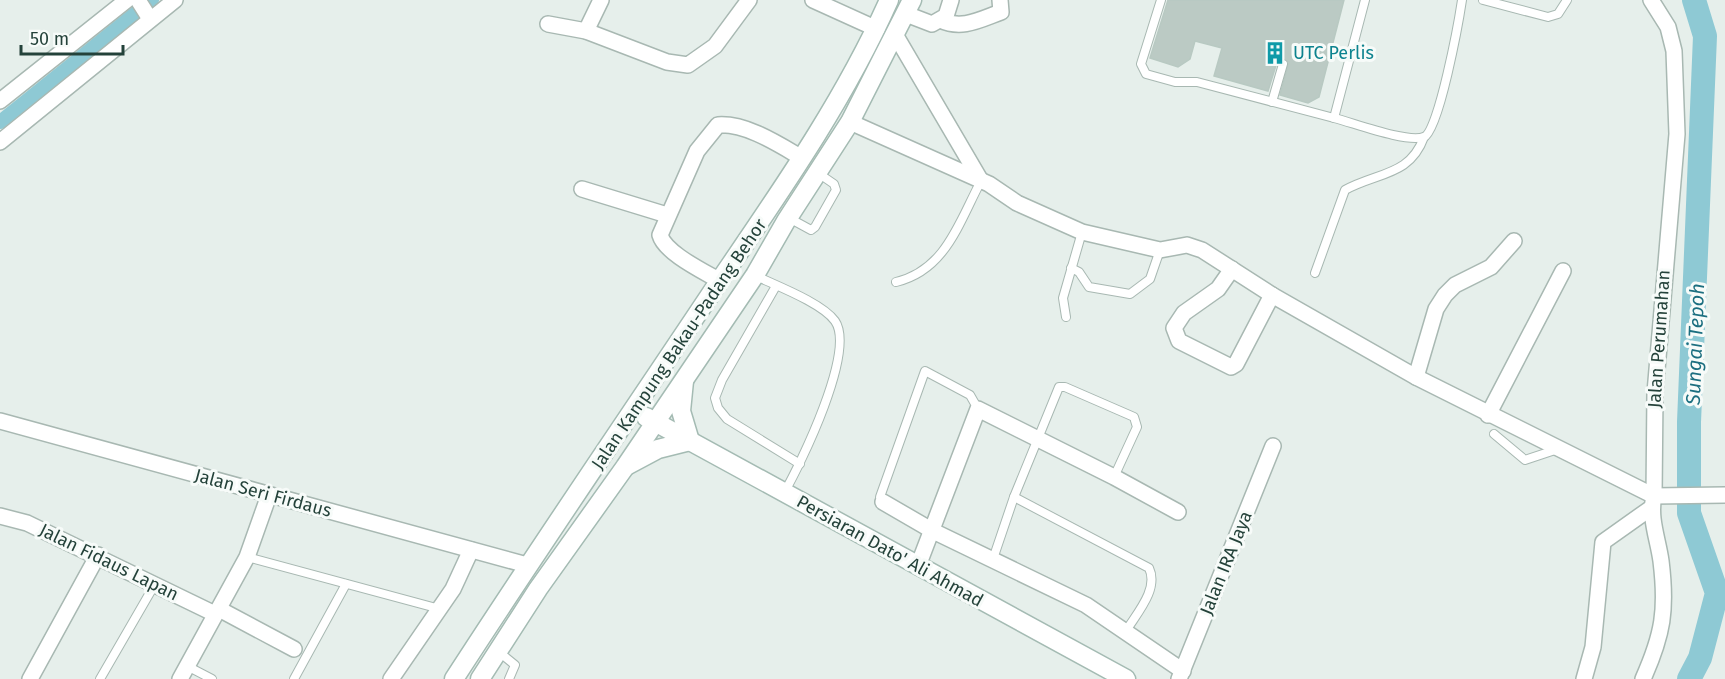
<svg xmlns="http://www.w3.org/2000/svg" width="1725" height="679" viewBox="0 0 1725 679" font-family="'Fira Sans',sans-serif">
<rect width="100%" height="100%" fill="#e6efeb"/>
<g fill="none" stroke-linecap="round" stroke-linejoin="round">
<polyline stroke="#8ec9d4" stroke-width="14" points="0,122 152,0"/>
<polyline stroke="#8ec9d4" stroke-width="24" points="1689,679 1700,658 1717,593 1689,513 1689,422 1705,36 1694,0"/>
</g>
<polygon fill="#bbcac4" stroke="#b8c9c2" stroke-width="1.5" points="1168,0 1344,0 1319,97 1308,103 1280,95 1289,62 1278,59 1268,91 1214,76 1222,48 1195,41 1190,59 1178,67 1150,58"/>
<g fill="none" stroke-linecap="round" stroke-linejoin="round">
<g stroke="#a8b8b2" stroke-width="10">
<g id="lane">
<polyline points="1161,0 1141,64 1146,74 1175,82 1197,82 1334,118 1365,0"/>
<polyline points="1483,0 1548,17 1558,14 1567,0"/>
<polyline points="1272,102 1283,64"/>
<path d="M1334,118C1354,123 1406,143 1424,137C1439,131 1459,20 1462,0"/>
<polyline points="789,218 811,230 815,227 836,190 834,184 818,173"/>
<polyline points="1071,268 1079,272 1089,287 1130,294 1150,279 1160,250"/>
<path d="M1315,273L1345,190C1378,172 1410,176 1424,137"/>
<path d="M756,276C777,286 822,303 835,321C856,351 801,463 784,493"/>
<path d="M896,282C946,270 959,222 981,181"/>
<polyline points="776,286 722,380 715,398 718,408 727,419 800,464"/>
<polyline points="1066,317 1063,298 1082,232"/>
<polyline points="1494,434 1525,460 1558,449"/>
<path d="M1014,497L1149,568C1159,589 1137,613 1126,631"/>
<polyline points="883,502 880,497 925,371 970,395 978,409"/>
<polyline points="247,557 440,609"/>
<polyline points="993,559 1014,497 1059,387 1065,387 1134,417 1137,427 1114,477"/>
<polyline points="499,652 515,665 509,679"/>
<polyline points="187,666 212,679"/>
<polyline points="100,679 155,584"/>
<polyline points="294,679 346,584"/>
</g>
</g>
<g stroke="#a8b8b2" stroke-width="18">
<g id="street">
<polyline points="138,0 150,19"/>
<polyline points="813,0 877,29"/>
<polyline points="906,14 932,24 946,16 951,0"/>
<path d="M940,20C962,30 979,20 1001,12L1000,0"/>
<polyline points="548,24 586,31 667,62 688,65 715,46 749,0"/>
<polyline points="586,31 601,0"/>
<polyline points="896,36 981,181"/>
<polyline points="0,101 127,0"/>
<polyline points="850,122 989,184 1017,203 1082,232 1160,250 1187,245 1202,250 1272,295 1416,377 1654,496 1725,495"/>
<polyline points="0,142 175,0"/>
<polyline points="582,189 667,215"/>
<polyline points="1232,269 1218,289 1184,313 1174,328 1179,341 1231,367 1236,364 1272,295"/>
<path d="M720,281C703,271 665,253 660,235L697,151L718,125C746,123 778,144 802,158"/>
<polyline points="1416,377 1436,309 1445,295 1455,285 1491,267 1514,241"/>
<polyline points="1488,415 1563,271"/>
<polyline points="0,421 527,565"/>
<polyline points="883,502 933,531 1086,605 1183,671"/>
<polyline points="0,516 27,523 215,614"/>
<polyline points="918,566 978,409 1114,477 1178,512"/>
<polyline points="219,609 294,649"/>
<polyline points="30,679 98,555"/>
<polyline points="180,679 247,557 269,495"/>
<polyline points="391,679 453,589 471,550"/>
<polyline points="1179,679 1273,446"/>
<polyline points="1584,679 1593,647 1603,542 1651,508"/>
<path d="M1643,679C1663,634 1667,610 1661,561C1658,539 1649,518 1654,496L1655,393L1677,134L1674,51L1668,27L1651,0"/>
</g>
</g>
<g stroke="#a4bbb3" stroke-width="21">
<g id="secondary">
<polyline points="684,381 681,411 690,441"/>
<polyline points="646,417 1126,679"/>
<polyline points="628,465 658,449 690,441"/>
<path d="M454,679C540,546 630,415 718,283C780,192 844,101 889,0"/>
<polyline points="480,679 538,589 625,467 755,275 786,221 850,122 912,0"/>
</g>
</g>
<use href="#lane" stroke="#fff" stroke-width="8"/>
<use href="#street" stroke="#fff" stroke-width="15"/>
<use href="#secondary" stroke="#fff" stroke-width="18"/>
</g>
<defs>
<g id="building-bare" transform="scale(1.8)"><path d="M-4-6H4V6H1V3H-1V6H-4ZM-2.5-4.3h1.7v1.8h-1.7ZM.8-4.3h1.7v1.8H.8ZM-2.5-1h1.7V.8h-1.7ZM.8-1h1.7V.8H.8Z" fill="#0f9aa8" stroke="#f7fbf9" stroke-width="2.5" paint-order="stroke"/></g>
</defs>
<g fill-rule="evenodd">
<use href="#building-bare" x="1275" y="53"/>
</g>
<g text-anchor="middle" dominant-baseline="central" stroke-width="6" stroke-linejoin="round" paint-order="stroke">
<g font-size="18" fill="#0d838f" stroke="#f7fbf9" text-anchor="start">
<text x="1293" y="53">UTC Perlis</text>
</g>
<g font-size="18" fill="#24423a" stroke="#f7fbf9">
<text transform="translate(1659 339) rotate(-86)">Jalan Perumahan</text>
<text transform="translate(679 344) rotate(-56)">Jalan Kampung Bakau-Padang Behor</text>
<text transform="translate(263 493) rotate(15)">Jalan Seri Firdaus</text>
<text transform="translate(890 551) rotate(29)">Persiaran Dato' Ali Ahmad</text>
<text transform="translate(109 562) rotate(26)">Jalan Fidaus Lapan</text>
<text transform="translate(1226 563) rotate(-68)">Jalan IRA Jaya</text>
</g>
<g font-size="20" font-style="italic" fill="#1c6f80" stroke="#f7fbf9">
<text transform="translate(1695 344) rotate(-88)">Sungai Tepoh</text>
</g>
</g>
<path d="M21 45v9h102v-9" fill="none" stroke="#24423a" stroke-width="3"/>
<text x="30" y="45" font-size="18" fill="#24423a" stroke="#f7fbf9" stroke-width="4.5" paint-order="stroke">50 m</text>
</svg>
